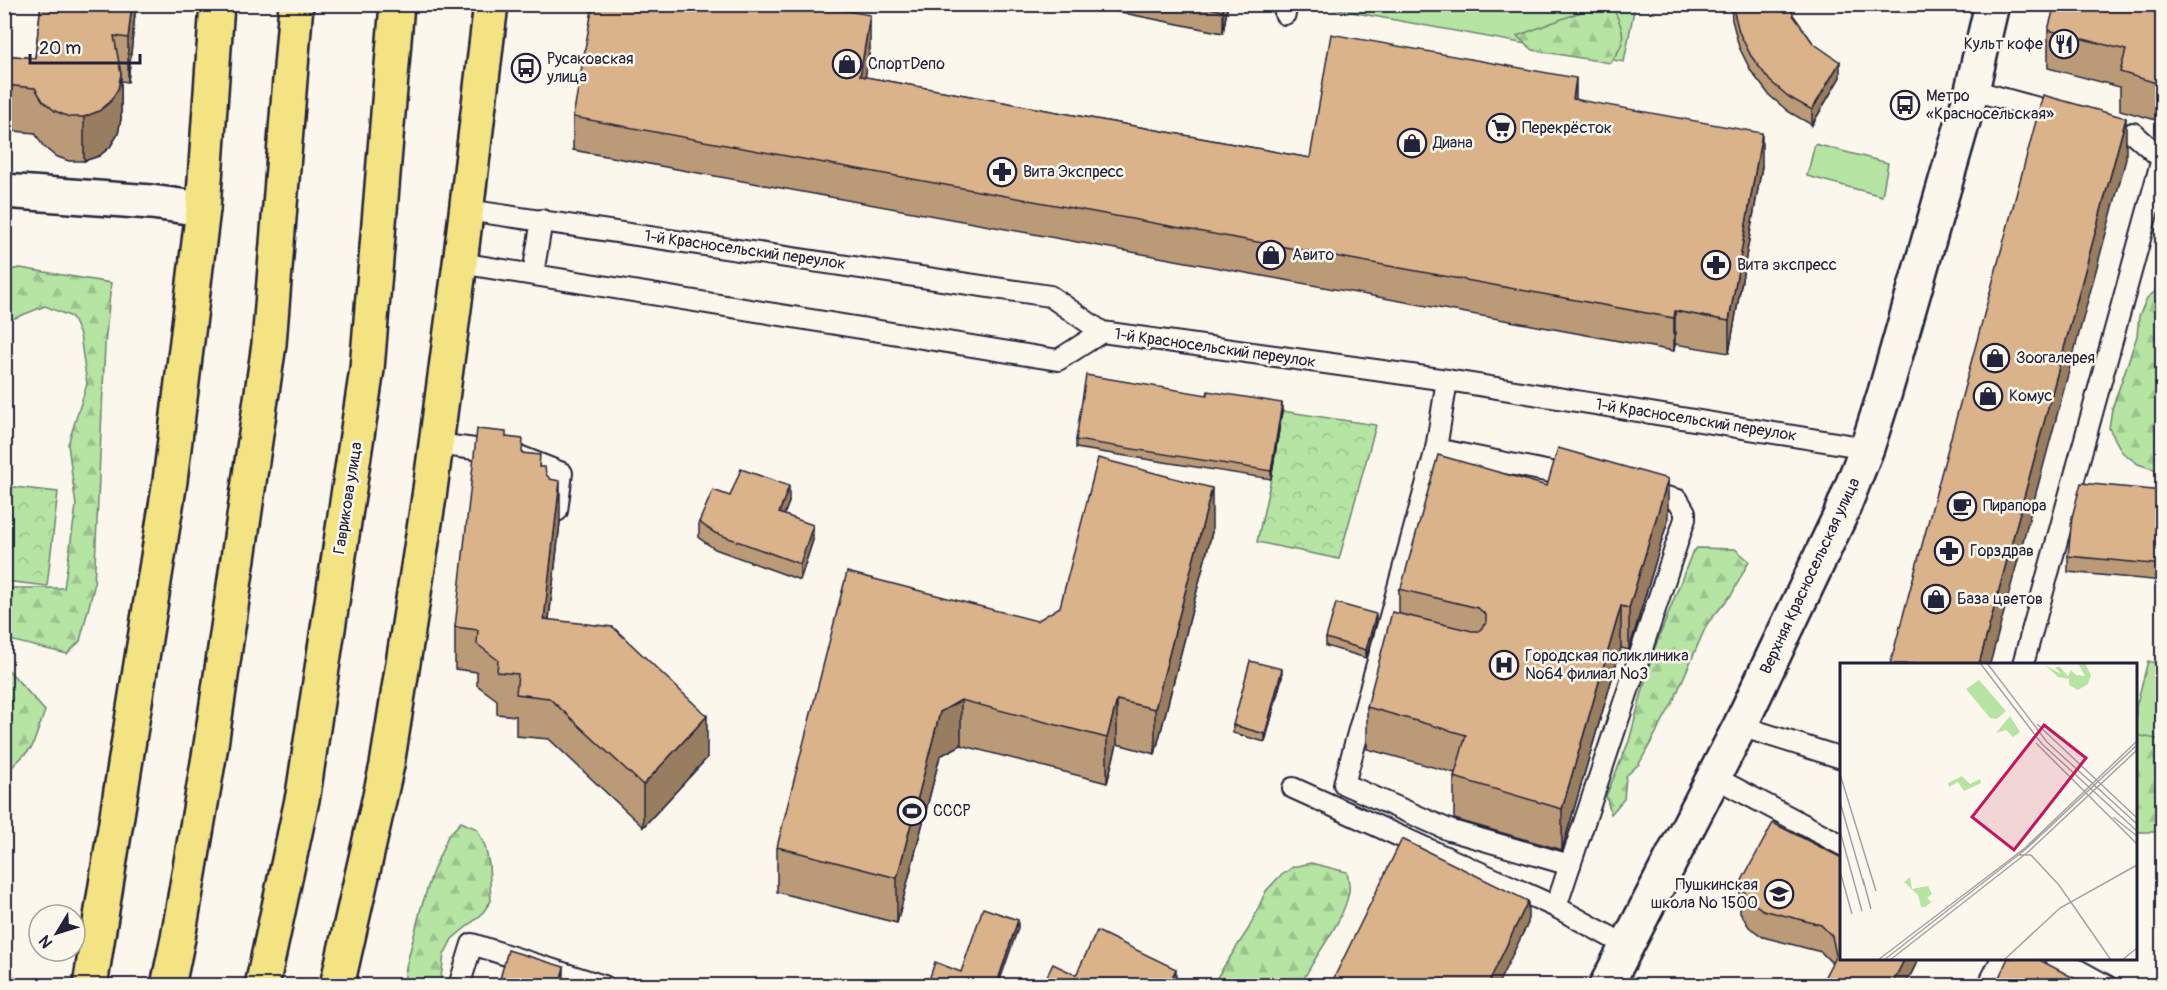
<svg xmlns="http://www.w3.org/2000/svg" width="2167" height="990" viewBox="0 0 2167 990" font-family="Pangolin,sans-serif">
<defs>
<pattern id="forest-firs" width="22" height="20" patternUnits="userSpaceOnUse" patternTransform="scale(1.5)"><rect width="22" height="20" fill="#b5e4a3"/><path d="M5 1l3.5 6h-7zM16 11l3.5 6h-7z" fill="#9bc38d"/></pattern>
<pattern id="park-crowns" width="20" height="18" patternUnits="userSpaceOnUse" patternTransform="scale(1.5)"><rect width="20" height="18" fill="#b5e4a3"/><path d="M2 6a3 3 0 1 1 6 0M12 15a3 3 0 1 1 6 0" fill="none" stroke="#9bc38d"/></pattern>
</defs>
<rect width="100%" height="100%" fill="#fbf7ec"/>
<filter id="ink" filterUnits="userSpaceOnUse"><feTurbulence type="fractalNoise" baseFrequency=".0167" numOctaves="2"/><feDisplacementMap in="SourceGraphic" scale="12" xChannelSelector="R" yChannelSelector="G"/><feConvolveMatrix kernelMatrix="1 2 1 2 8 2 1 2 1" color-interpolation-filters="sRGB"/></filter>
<g filter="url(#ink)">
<g fill="#b5e4a3" stroke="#6c836f" stroke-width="1.5">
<polygon points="1313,5 1635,5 1624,62"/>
<polygon points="1815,144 1888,163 1882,196 1807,176"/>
<polygon points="2148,661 2162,665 2162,778 2136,770 2136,707"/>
</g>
<g fill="url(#forest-firs)" stroke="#6c836f" stroke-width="1.5">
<path d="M1596,6L1615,12C1626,35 1626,43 1610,63L1533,50L1517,36Z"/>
<polygon points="20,268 111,283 105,345 94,587 80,641 67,654 5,639 9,636 9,627 5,619 5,588 64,588 76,506 68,444 87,384 80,335 72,317 45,306 5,322 5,271"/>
<polygon points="2162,286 2162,472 2138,464 2122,452 2109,428 2112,409 2137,336 2139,316 2147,298"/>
<polygon points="1697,548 1735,549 1749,561 1732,594 1707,624 1673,702 1639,764 1626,776 1624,799 1611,814 1606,796 1629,741 1652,655 1692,553"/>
<polygon points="5,666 45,711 32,747 5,774"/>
<polygon points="2136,735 2162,740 2162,831 2160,832 2140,832 2136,830"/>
<polygon points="461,822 477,829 485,846 489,864 491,901 481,915 452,939 444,955 440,985 404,985 406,967 421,908 433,871 448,836"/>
<path d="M1311,863L1347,872C1348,878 1350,885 1349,891C1344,923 1314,955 1301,985H1212L1249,928L1266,891L1279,877L1293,867Z"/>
</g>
<g fill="url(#park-crowns)" stroke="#6c836f" stroke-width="1.5">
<polygon points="1282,411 1376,425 1339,559 1257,542 1271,479"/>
<polygon points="5,486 58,492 47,586 5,581"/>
</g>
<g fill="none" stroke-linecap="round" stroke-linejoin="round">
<g stroke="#22223b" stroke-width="24">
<g id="service">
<polyline points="1285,14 1286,4"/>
<polyline points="1972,90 2064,115"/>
<polyline points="2133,133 2162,159"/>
<polyline points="467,210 1050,296 1102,332 1447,380 1867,448"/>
<polyline points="460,263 1058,360 1102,332"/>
<polyline points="533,274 542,220"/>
<polyline points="1447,380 1436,449 1575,477"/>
<polyline points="436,444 514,454 562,473 557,511"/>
<polyline points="1436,449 1344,784 1449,830 1570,865"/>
<polyline points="2023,664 2162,159"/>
<polyline points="1740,726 1842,758"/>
<polyline points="1714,777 1842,845"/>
<polyline points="1293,788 1556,907 1627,946"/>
<polyline points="1556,907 1685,519 1685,512 1678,500 1642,491"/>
<polyline points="2056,958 2107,986"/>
<polyline points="4,985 8,986"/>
<polyline points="459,986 472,944 604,986"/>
<polyline points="1988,986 2002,958"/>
</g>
</g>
<g stroke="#22223b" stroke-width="38">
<polyline id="minor" points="4,191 151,202 203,209"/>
</g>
<g stroke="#22223b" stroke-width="38">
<polyline id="tertiary" points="1606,986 1740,726 1840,516 1867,448 1885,392 1972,90 1992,4"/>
</g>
<g stroke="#22223b" stroke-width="38">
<g id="primary">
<polyline points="90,986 170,481 203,209 217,4"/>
<polyline points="168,986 178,938 211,745 269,344 296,4"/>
<polyline points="262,986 303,795 367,369 397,4"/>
<polyline points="337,986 387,765 429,497 460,263 491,4"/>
</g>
</g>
<use href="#service" stroke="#fbf7ec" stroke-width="20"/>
<use href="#minor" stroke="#fbf7ec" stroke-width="33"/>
<use href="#tertiary" stroke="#fbf7ec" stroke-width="33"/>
<use href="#primary" stroke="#f4e382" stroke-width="33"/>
</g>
<g fill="#bb9a78" stroke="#22223b" stroke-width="1.5">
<polygon points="41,4 136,4 128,82 121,81 121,119 118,134 110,147 99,156 84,161 69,161 55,156 43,146 35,133 4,130 4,55 35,58"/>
<polygon points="1079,4 1228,4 1223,33"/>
<polygon points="1731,4 1790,4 1793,15 1813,43 1840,77 1812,125 1789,112 1770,96 1751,71 1739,47 1732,20"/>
<polygon points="2163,4 2163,122 2120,110 2120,87 2048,68 2048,30"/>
<polygon points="870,48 865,77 1310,158 1576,99 1762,166 1729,353 1675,344 1674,351 573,150 573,117"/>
<polygon points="1207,395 1282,411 1271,479 1076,448 1076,440"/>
<polygon points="506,437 523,453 540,467 546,474 560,522 549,620 707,758 643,827 549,739 516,736 516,716 497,714 497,700 477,685 477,672 455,669 455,627"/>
<polygon points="2163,491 2163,581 2068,572 2068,556"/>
<polygon points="730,496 789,502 784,514 813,540 800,580 715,549 699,538 699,522"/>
<polygon points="1668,520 1629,650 1621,648 1562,850 1454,819 1454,777 1455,773 1367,749 1367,707 1399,613 1399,589"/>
<polygon points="1212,532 1155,754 1117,744 1107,783 961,745 940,756 897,923 777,892 777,847 1037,621"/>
<polygon points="1376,622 1366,658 1326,646 1326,638"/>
<polygon points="1282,677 1265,742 1233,733 1233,725"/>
<polygon points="1842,858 1842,958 1919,958 1905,986 1832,963 1821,952 1763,937 1749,927 1740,912 1740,884"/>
</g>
<g fill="#997d61" stroke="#22223b" stroke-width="1.5">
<polygon points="132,4 136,4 128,82 128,38"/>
<polygon points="1224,4 1228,4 1223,33 1223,11"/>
<polygon points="870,15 870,48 860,109 860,76"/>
<polygon points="1840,62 1840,77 1812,125 1812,110"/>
<polygon points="121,74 121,119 118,134 110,147 99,156 84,161 84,117"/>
<polygon points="1576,78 1576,111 1573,99"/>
<polygon points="2126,118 2126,159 1990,664 1979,664"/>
<polygon points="1762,133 1762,166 1729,353 1729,321"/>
<polygon points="1675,311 1675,344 1674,351 1674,318"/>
<polygon points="1282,403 1282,411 1271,479 1271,471"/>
<polygon points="1668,479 1668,520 1629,650 1629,608"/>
<polygon points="560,481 560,522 544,661 544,619"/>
<polygon points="789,486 789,502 779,528 779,513"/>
<polygon points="1212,488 1212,532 1155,754 1155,709"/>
<polygon points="813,525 813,540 800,580 800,564"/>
<polygon points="1621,606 1621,648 1562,850 1562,809"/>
<polygon points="1376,614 1376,622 1366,658 1366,650"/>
<polygon points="1282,669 1282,677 1265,742 1265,734"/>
<polygon points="961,700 961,745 940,756 897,923 897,878 940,712"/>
<polygon points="1117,700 1117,744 1107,783 1107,738"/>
<polygon points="707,716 707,758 643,827 643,785"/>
<polygon points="1528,901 1528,923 1497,986 1487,986"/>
<polygon points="1018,920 1018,928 998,986 996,986"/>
<polygon points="1905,958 1919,958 1905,986 1891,986"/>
<polygon points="564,967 564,986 559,986"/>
<polygon points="1176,969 1176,986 1168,986"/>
</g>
<g fill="#dab38b" stroke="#22223b" stroke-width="1.5">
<polygon points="41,4 132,4 128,38 114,36 121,74 118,89 110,102 99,111 84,117 69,117 55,111 43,101 35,88 4,85 4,55 35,58"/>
<polygon points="593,4 810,4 870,15 860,76 1310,158 1331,34 1576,78 1573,99 1762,133 1729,321 1675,311 1674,318 573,117"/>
<polygon points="1191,4 1224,4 1223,11"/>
<polygon points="1790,4 1793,15 1813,43 1840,62 1812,110 1789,97 1770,81 1751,56 1739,32 1732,4"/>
<polygon points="2055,4 2163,4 2163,85 2120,72 2126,50 2048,30"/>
<polygon points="2043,95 2126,118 1979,664 1890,664"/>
<polygon points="1086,375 1207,395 1208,391 1282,403 1271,471 1076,440"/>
<polygon points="477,429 506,432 506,437 523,439 522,453 540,455 539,467 545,467 546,474 550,479 560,481 544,619 613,627 707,716 643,785 549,698 516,694 518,674 497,672 498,660 477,644 478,630 455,627"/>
<polygon points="1558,448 1668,479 1629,608 1621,606 1562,809 1454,777 1466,735 1367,707 1392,612 1472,631 1479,631 1486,623 1486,615 1478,608 1399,589 1401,588 1438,455 1547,486"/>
<polygon points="1098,458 1212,488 1155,709 1117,700 1107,738 961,700 940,712 897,878 777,847 847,572 1037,621 1060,607"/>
<polygon points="741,469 789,486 779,513 813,525 800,564 715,533 699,522 713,490 730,496"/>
<polygon points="2081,483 2163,491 2163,565 2068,556 2072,517"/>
<polygon points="1336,603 1376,614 1366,650 1326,638"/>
<polygon points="1250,661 1282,669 1265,734 1233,725"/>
<polygon points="1773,823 1842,858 1842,958 1905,958 1891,986 1820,986 1836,955 1832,936 1821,925 1763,910 1749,900 1740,884"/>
<polygon points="1402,839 1528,901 1487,986 1330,986"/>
<polygon points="983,908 1018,920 996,986 927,986 935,962 961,972"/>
<polygon points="1097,931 1176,969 1168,986 1042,986 1053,964 1076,975"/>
<polygon points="508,950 564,967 559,986 498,986"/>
<polygon points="2008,958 2036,958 2089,986 1995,986"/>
</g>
</g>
<defs>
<g id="restaurant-ring" transform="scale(1.5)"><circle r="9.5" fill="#fbf7ec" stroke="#22223b" stroke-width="1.5"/><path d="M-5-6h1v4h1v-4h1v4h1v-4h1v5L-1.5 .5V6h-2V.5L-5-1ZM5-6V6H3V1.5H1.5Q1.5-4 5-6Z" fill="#22223b"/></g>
<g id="shop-ring" transform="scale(1.5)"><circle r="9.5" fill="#fbf7ec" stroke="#22223b" stroke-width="1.5"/><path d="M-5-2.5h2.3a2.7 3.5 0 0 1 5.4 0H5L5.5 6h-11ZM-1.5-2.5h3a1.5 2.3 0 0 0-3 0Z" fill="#22223b"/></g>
<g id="bus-ring" transform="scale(1.5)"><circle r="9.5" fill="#fbf7ec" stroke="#22223b" stroke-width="1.5"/><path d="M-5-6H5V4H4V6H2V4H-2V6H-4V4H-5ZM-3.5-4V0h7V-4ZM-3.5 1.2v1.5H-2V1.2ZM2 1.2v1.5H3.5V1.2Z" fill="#22223b"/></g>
<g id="supermarket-ring" transform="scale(1.5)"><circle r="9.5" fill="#fbf7ec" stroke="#22223b" stroke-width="1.5"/><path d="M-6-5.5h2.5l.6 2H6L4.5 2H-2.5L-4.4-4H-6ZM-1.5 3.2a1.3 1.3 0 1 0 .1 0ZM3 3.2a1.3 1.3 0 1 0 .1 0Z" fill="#22223b"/></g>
<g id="pharmacy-ring" transform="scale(1.5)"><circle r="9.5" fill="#fbf7ec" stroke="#22223b" stroke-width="1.5"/><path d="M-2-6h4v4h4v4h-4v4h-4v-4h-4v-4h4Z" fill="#22223b"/></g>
<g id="cafe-ring" transform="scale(1.5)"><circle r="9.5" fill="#fbf7ec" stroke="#22223b" stroke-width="1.5"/><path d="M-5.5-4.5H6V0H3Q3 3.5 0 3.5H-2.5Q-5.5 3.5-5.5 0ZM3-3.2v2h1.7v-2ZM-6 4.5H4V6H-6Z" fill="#22223b"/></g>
<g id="hospital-ring" transform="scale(1.5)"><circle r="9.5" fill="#fbf7ec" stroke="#22223b" stroke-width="1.5"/><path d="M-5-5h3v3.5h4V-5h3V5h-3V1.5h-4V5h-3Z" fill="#22223b"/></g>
<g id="stadium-ring" transform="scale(1.5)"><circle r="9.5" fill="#fbf7ec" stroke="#22223b" stroke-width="1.5"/><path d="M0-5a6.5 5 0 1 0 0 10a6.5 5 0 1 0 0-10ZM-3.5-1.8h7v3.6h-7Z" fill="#22223b"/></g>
<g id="school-ring" transform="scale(1.5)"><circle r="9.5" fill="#fbf7ec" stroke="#22223b" stroke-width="1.5"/><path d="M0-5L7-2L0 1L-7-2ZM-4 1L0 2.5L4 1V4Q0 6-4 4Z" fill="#22223b"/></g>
</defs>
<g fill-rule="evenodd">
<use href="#restaurant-ring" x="2064" y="44"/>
<use href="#shop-ring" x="847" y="64"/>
<use href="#bus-ring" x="526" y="68"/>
<use href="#bus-ring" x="1905" y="105"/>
<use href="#supermarket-ring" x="1501" y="128"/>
<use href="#shop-ring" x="1412" y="143"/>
<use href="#pharmacy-ring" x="1002" y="172"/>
<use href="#shop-ring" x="1271" y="255"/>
<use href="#pharmacy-ring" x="1716" y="265"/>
<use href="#shop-ring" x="1995" y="358"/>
<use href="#shop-ring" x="1988" y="396"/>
<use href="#cafe-ring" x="1962" y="506"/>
<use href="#pharmacy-ring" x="1949" y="551"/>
<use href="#shop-ring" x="1936" y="599"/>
<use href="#hospital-ring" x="1504" y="665"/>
<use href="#stadium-ring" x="912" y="811"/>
<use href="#school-ring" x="1779" y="894"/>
</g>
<g text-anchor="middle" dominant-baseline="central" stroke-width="5" stroke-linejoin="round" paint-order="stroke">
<g font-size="16" fill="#22223b" stroke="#fbf7ec" text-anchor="start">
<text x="2043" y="44" text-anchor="end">Культ кофе</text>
<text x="547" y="59">Русаковская<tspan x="547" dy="18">улица</tspan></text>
<text x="868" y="64">СпортDепо</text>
<text x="1926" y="96">Метро<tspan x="1926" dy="18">«Красносельская»</tspan></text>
<text x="1522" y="128">Перекрёсток</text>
<text x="1433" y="143">Диана</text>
<text x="1023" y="172">Вита Экспресс</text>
<text x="1292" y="255">Авито</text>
<text x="1737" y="265">Вита экспресс</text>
<text x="2016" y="358">Зоогалерея</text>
<text x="2009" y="396">Комус</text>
<text x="1983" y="506">Пирапора</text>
<text x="1970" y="551">Горздрав</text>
<text x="1957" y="599">База цветов</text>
<text x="1525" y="656">Городская поликлиника<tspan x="1525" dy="18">№64 филиал №3</tspan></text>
<text x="933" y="811">СССР</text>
<text x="1758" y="885" text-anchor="end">Пушкинская<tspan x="1758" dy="18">школа № 1500</tspan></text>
</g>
<g font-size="16" fill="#22223b" stroke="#fbf7ec">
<text transform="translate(745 250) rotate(8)">1-й Красносельский переулок</text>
<text transform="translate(1215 348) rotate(8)">1-й Красносельский переулок</text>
<text transform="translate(1696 420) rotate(9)">1-й Красносельский переулок</text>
<text transform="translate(348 498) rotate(-81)">Гаврикова улица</text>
<text transform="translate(1810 576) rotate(-65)">Верхняя Красносельская улица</text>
</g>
</g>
<g transform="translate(1840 663)">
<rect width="297" height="297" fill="#fbf7ec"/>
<path d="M139,17L166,48L157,56L150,55L126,26Z" fill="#b5e4a3"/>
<path d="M238,0H245L251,12L248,21L238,27L229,22V16L218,14L205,2L221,11L215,4H220L228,13L231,7L236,12L245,13ZM170,53L180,69L173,74L166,67L156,70ZM122,113L130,121L140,116L141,120L124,128L118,119L109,124L108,120ZM70,214L72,226L88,223L92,231L87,235L91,239L96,236L85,244H81L78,232L64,219Z" fill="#b5e4a3"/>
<path fill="none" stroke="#a4a2a5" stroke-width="1.5" d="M140,0L202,81L297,168M147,0L207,79L297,161M197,61L297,155M196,80L297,181M0,111L36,228M0,139L24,222M273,154L297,173M0,168L22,248M179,192H191L219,222L271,297M0,208L12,251M23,216L31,246M38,297L185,185L297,78M44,297L186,186L297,82M50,297L188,189L297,87M164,297L220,245L297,202M282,297L297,285"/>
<path fill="#c2185b" fill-opacity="0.15" stroke="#c2185b" stroke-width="3" d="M204,62L246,95L174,187L132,154Z"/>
<rect width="297" height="297" fill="none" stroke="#22223b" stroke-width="3"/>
</g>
<rect width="2167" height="990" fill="none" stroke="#fbf7ec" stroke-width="24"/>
<rect x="12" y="12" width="2143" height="966" fill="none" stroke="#22223b" stroke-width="2" filter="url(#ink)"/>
<g transform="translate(57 933) rotate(232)"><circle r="28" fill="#fbf7ec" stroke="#a4a2a5" stroke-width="1.5"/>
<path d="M0-4.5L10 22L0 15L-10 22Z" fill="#22223b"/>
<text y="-9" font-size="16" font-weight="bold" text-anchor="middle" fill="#22223b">N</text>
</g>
<path d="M30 54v9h110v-9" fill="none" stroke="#22223b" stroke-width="3"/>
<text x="39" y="54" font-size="18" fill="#22223b" stroke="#fbf7ec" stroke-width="4.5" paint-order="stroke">20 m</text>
</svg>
